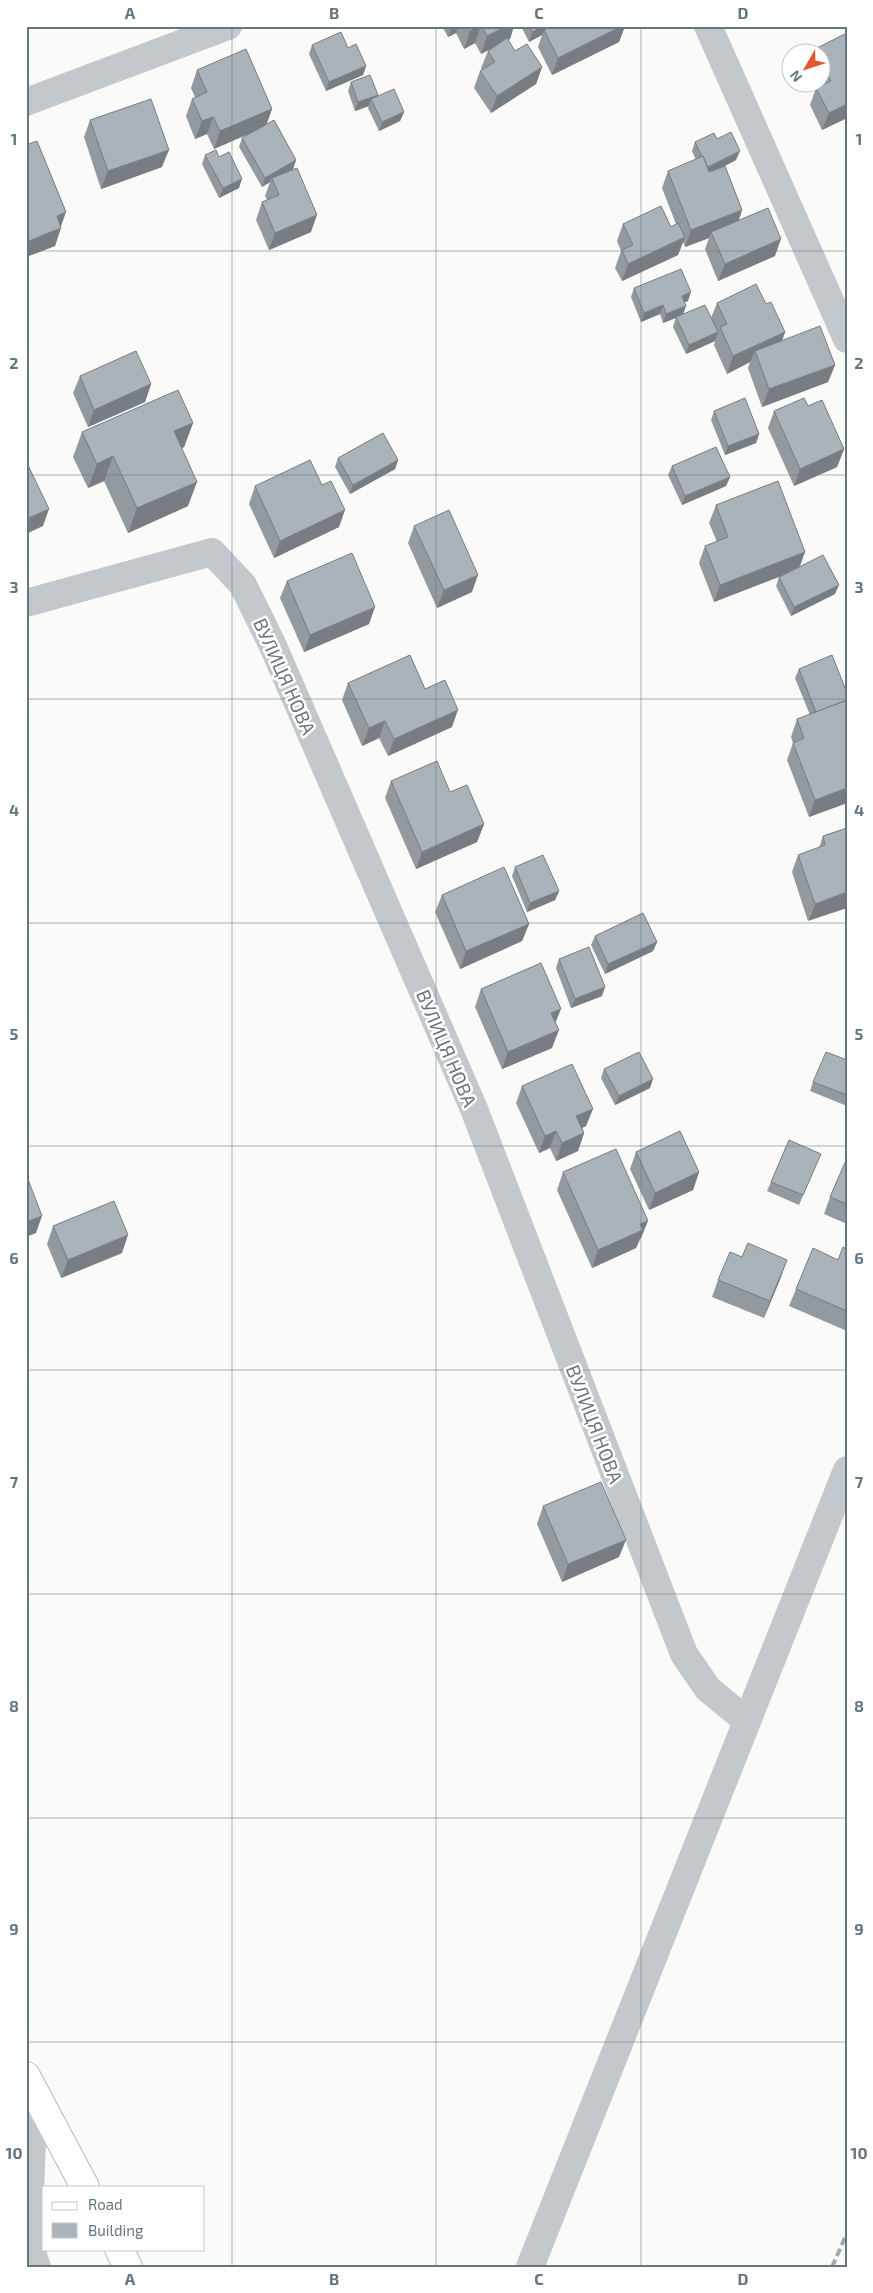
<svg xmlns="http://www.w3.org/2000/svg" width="873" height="2293" viewBox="0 0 873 2293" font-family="'Exo 2',sans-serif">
<rect width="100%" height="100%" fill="#fafaf8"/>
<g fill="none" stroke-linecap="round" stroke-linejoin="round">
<g stroke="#b5babe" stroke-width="30">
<g id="primary">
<polyline points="26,2076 85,2187"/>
<polyline points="119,2249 128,2267"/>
</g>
</g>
<g stroke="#c3c8cc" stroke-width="28">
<polyline points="708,26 847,339"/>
<polyline points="26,102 228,26"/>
<polyline points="26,603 212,552 243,585 273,646 474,1109 684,1654 708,1689 747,1721"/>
<polyline points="34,2092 28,2241 37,2267"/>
<polyline points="530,2267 847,1470"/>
</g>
<use href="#primary" stroke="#fff" stroke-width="28"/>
<polyline stroke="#a2aab0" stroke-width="4" stroke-dasharray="8 4" stroke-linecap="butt" points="832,2267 847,2233"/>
</g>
<g fill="#929a9f">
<polygon points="442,26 514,26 510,39 508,40 515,51 542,67 536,84 491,113 474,88 480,71 482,70 481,68 488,51 490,49 481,54 475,43 464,49 456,33 448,37"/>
<polygon points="521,26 625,26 619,42 552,75 538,47 542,35 529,42"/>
<polygon points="847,33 847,118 822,130 810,105 816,88 819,87 816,82 820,82 820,52 813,52 815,49"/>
<polygon points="312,45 348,48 366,66 363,75 326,91 309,54"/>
<polygon points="197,70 272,109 266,125 296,160 293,169 311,232 269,250 256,220 262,202 267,200 265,196 270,182 262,187 239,147 242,138 258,130 214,149 207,134 195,139 186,116 192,99 195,97 191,88"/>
<polygon points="351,82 378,95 377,97 404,112 400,121 379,131 368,108 369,106 355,111 348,91"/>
<polygon points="90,120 162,167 101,189 84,137"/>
<polygon points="717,139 736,160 725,166 742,210 739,220 775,256 718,281 705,249 709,238 685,247 683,242 678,255 622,281 615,268 621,251 617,241 623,224 671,227 676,224 662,188 668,171 696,160 692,151 695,142"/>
<polygon points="26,145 61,226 55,246 26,257"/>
<polygon points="205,155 219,157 239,188 219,198 202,164"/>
<polygon points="634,288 688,301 685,302 683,314 711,318 717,303 766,304 785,332 782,341 835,365 828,382 762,407 748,368 750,362 727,374 714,345 717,334 715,341 686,354 673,327 676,317 678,317 663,323 660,314 641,322 631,297"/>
<polygon points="80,376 151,384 145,402 88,427 73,393"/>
<polygon points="808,406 844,449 837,467 794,486 768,428 774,411"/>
<polygon points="714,411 759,434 756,443 725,455 711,420"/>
<polygon points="193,423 184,447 182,448 188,506 128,533 104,481 88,488 73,457 82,432"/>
<polygon points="338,458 398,460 395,469 350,494 335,467"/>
<polygon points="672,466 730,477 726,486 682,505 668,475"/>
<polygon points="255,486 339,527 274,558 249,504"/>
<polygon points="716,505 800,566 835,594 791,616 776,586 779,577 714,602 699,563 705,546 717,542 709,523"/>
<polygon points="414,526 472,592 437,608 408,543"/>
<polygon points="287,581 369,624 304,652 280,598"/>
<polygon points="799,669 847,693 847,803 809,817 787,760 793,743 791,737 797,719 810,715 795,678"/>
<polygon points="348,683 425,689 452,727 388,756 379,738 362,746 342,700"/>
<polygon points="391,781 450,792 484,824 477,842 416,869 385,798"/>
<polygon points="847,828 808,921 792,872 798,855 819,848 823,836"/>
<polygon points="515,867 559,891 555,900 527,912 512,876"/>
<polygon points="442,895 529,924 522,941 460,969 435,912"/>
<polygon points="595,936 657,942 653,951 605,974 591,945"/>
<polygon points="559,959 602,996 571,1008 556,968"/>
<polygon points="481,989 556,1023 552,1048 502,1069 475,1007"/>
<polygon points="847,1060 847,1106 810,1091 813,1082"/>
<polygon points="604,1069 650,1088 615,1105 601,1078"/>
<polygon points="522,1086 586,1126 582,1128 584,1133 578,1151 556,1161 550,1148 539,1153 516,1103"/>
<polygon points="636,1152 699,1172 693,1190 649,1210 630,1169"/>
<polygon points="847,1158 847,1224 824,1214 830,1197"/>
<polygon points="817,1163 799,1205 767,1191 771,1182"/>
<polygon points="563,1172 641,1238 640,1239 636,1248 592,1268 557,1190"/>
<polygon points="53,1226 122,1253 61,1278 47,1244"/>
<polygon points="847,1249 847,1331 789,1306 796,1289 838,1260"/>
<polygon points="781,1277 764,1318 712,1297 718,1280"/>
<polygon points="543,1506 619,1557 562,1582 537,1524"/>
</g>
<g fill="#777d82">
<polygon points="452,26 459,26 456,33 448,37"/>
<polygon points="480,26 481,26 475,43 464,49 470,31"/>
<polygon points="507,26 514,26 510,39 481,54 487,36"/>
<polygon points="544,26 557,26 544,30 542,35 529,42 532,32"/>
<polygon points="622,26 625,26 619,42 552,75 558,58"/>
<polygon points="366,66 363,75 326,91 329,82"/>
<polygon points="542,67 536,84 491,113 497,96"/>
<polygon points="378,95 374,104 371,99 369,106 355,111 358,102"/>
<polygon points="847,104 847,118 822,130 829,113"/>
<polygon points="272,109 266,126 214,149 220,131"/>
<polygon points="404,112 400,121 379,131 382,122"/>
<polygon points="213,117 207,134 195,139 202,121"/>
<polygon points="169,150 162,167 101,189 108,171"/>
<polygon points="740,151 736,160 704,176 708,167"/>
<polygon points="296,160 293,169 272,178 270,182 262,187 265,178"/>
<polygon points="242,179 239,188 219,198 223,188"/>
<polygon points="742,210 736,227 711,232 709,238 685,247 691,230"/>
<polygon points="66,212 60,229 61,228 55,246 26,257 26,249 29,241 57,216"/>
<polygon points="317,215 311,232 269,250 275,233"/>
<polygon points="685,237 678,255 622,281 628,264"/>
<polygon points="781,239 775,256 718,281 725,264"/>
<polygon points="691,292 688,301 678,305 682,296"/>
<polygon points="663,305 660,314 641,322 644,313"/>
<polygon points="686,306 683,315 663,323 666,314"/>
<polygon points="718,332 715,341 686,354 689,345"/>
<polygon points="785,332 779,349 755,351 750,362 727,374 733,356"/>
<polygon points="835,365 828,382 762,407 769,389"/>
<polygon points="151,384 145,402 88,427 94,410"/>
<polygon points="193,423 184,447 165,456 174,431"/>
<polygon points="759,434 756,443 725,455 728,446"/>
<polygon points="844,449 837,467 794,486 800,469"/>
<polygon points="113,456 104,481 88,488 97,464"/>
<polygon points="398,460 395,469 350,494 353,485"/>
<polygon points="730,477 726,486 682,505 685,496"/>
<polygon points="197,482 188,506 128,533 137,508"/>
<polygon points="49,509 43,526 26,534 26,519"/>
<polygon points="345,510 339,527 274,558 280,541"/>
<polygon points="805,552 799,569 714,602 720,585"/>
<polygon points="478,575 472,592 437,608 444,590"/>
<polygon points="839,585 835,594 791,616 794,607"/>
<polygon points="375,607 369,624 304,652 310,635"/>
<polygon points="458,710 452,727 388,756 394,739"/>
<polygon points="385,721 379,738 362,746 369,728"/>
<polygon points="847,788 847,803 809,817 815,800"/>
<polygon points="484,824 477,842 416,869 422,852"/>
<polygon points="559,891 555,900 527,912 530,903"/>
<polygon points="847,892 847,908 808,921 815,904"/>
<polygon points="529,924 522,941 460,969 466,951"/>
<polygon points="657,942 653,951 605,974 608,964"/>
<polygon points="605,987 602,996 571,1008 575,999"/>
<polygon points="561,1009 554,1026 551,1013"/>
<polygon points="559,1030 552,1048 502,1069 508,1052"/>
<polygon points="653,1079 650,1088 615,1105 619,1096"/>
<polygon points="593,1109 586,1126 570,1133 576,1116"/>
<polygon points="556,1131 550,1148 539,1153 545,1136"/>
<polygon points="584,1133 578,1151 556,1161 562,1143"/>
<polygon points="699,1172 693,1190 649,1210 655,1193"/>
<polygon points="42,1216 36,1233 26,1237 26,1222"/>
<polygon points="648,1221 641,1238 640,1239 636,1248 592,1268 598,1250 640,1224"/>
<polygon points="128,1235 122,1253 61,1278 68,1260"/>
<polygon points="787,1260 781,1277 764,1318 770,1301"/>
<polygon points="626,1540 619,1557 562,1582 568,1564"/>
</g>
<g fill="#aab3b9" stroke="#777d82">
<polygon points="468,26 480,26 470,31"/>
<polygon points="482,26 507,26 487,36"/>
<polygon points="529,26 544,26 532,32"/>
<polygon points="551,26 622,26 558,58 544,30"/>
<polygon points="341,32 348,48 356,44 366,66 329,82 312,45"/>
<polygon points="847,33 847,104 829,113 816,88 831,81 820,61 820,52 816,52 815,49"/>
<polygon points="507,38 515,51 527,44 542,67 497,96 480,71 495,62 488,51"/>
<polygon points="246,49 272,109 220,131 213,117 202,121 192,99 207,92 197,70"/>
<polygon points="370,75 378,95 358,102 351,82"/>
<polygon points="394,89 404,112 382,122 371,99"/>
<polygon points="151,99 169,150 108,171 90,120"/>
<polygon points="274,120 296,160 265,178 242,138"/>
<polygon points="731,132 740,151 708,167 703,156 702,157 695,142 714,133 717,139"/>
<polygon points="37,141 66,212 57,216 61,228 29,241 26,234 26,145"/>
<polygon points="216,150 219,157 229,152 242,179 223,188 205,155"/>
<polygon points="703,156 709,172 725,166 742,210 691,230 668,171"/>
<polygon points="297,168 317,215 275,233 262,202 279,195 272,178"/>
<polygon points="661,206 671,227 678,223 685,237 628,264 622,250 633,245 623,224"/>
<polygon points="768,208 781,239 725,264 711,232"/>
<polygon points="681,269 691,292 682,296 686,306 666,314 663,305 644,313 634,288"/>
<polygon points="756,284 766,304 771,302 785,332 733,356 720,327 727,324 717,303"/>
<polygon points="705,305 718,332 689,345 676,317"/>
<polygon points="820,326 835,365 769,389 755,351"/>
<polygon points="136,351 151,384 94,410 80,376"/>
<polygon points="178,390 193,423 174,431 197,482 137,508 113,456 97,464 82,432"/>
<polygon points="745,398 759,434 728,446 714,411"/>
<polygon points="804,398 808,406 822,400 844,449 800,469 774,411"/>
<polygon points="383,433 398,460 353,485 338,458"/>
<polygon points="716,447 730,477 685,496 672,466"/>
<polygon points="310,460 322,485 331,481 345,510 280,541 255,486"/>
<polygon points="26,461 49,509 26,519"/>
<polygon points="778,481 805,552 720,585 705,546 728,537 716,505"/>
<polygon points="449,510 478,575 444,590 414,526"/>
<polygon points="352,553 375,607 310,635 287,581"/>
<polygon points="823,555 839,585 794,607 779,577"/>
<polygon points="410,655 425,689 445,680 458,710 394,739 385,721 369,728 348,683"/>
<polygon points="832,655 847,693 847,700 816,712 799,669"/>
<polygon points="845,701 847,707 847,788 815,800 793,743 804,738 797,719"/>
<polygon points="437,761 450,792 467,785 484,824 422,852 391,781"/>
<polygon points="847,828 847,892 815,904 798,855 825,845 823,836"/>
<polygon points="543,855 559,891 530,903 515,867"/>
<polygon points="504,867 529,924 466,951 442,895"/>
<polygon points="643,913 657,942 608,964 595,936"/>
<polygon points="589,947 605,987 575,999 559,959"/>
<polygon points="541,963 561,1009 551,1013 559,1030 508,1052 481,989"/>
<polygon points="639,1052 653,1079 619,1096 604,1069"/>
<polygon points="826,1052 847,1060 847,1095 813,1082"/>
<polygon points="572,1064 593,1109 576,1116 584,1133 562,1143 556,1131 545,1136 522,1086"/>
<polygon points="680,1131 699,1172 655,1193 636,1152"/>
<polygon points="789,1140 821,1154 803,1195 771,1182"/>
<polygon points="616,1149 648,1221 640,1224 643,1230 598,1250 563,1172"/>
<polygon points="847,1158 847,1204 830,1197"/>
<polygon points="26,1174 42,1216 26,1222"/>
<polygon points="114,1201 128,1235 68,1260 53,1226"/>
<polygon points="748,1243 787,1260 770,1301 718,1280 730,1252 742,1257"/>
<polygon points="843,1247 847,1249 847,1311 796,1289 813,1248 838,1260"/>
<polygon points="601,1482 626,1540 568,1564 543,1506"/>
</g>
<path fill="none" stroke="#657683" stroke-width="1" stroke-opacity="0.55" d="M232,26V2267M436,26V2267M641,26V2267M26,251H847M26,475H847M26,699H847M26,923H847M26,1146H847M26,1370H847M26,1594H847M26,1818H847M26,2042H847"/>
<g text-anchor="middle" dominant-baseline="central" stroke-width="5" stroke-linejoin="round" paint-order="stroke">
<g font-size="19" fill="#657683" stroke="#fff">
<text transform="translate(285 676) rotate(66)">ВУЛИЦЯ НОВА</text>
<text transform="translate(447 1048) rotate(67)">ВУЛИЦЯ НОВА</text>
<text transform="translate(595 1424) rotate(69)">ВУЛИЦЯ НОВА</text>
</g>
</g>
<rect width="873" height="2293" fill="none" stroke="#ffffff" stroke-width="55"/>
<rect x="42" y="2186" width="162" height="65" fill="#ffffff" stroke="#c1c8cd"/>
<rect x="52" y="2202" width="25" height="8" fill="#ffffff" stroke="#c1c8cd"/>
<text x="88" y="2210" font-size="15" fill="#657683">Road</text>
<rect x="52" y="2223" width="25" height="15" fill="#aab3b9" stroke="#c1c8cd"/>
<text x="88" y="2236" font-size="15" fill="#657683">Building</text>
<g transform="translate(806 68) rotate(231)"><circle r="24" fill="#ffffff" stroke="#c1c8cd"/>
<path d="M0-4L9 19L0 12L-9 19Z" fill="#e4572e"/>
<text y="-8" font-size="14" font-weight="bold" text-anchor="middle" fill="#657683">N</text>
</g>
<rect x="28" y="28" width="818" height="2238" fill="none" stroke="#657683" stroke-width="2"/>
<g font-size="16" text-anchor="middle" font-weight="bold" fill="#657683">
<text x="130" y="19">A</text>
<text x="334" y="19">B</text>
<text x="539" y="19">C</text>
<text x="743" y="19">D</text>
<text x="14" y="145">1</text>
<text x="859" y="145">1</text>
<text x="14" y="369">2</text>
<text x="859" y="369">2</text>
<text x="14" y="593">3</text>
<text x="859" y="593">3</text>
<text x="14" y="816">4</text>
<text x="859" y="816">4</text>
<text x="14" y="1040">5</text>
<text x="859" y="1040">5</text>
<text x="14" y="1264">6</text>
<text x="859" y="1264">6</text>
<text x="14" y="1488">7</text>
<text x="859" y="1488">7</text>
<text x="14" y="1712">8</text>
<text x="859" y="1712">8</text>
<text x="14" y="1935">9</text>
<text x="859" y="1935">9</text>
<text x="14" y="2159">10</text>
<text x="859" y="2159">10</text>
<text x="130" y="2285">A</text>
<text x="334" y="2285">B</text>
<text x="539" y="2285">C</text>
<text x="743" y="2285">D</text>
</g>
</svg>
